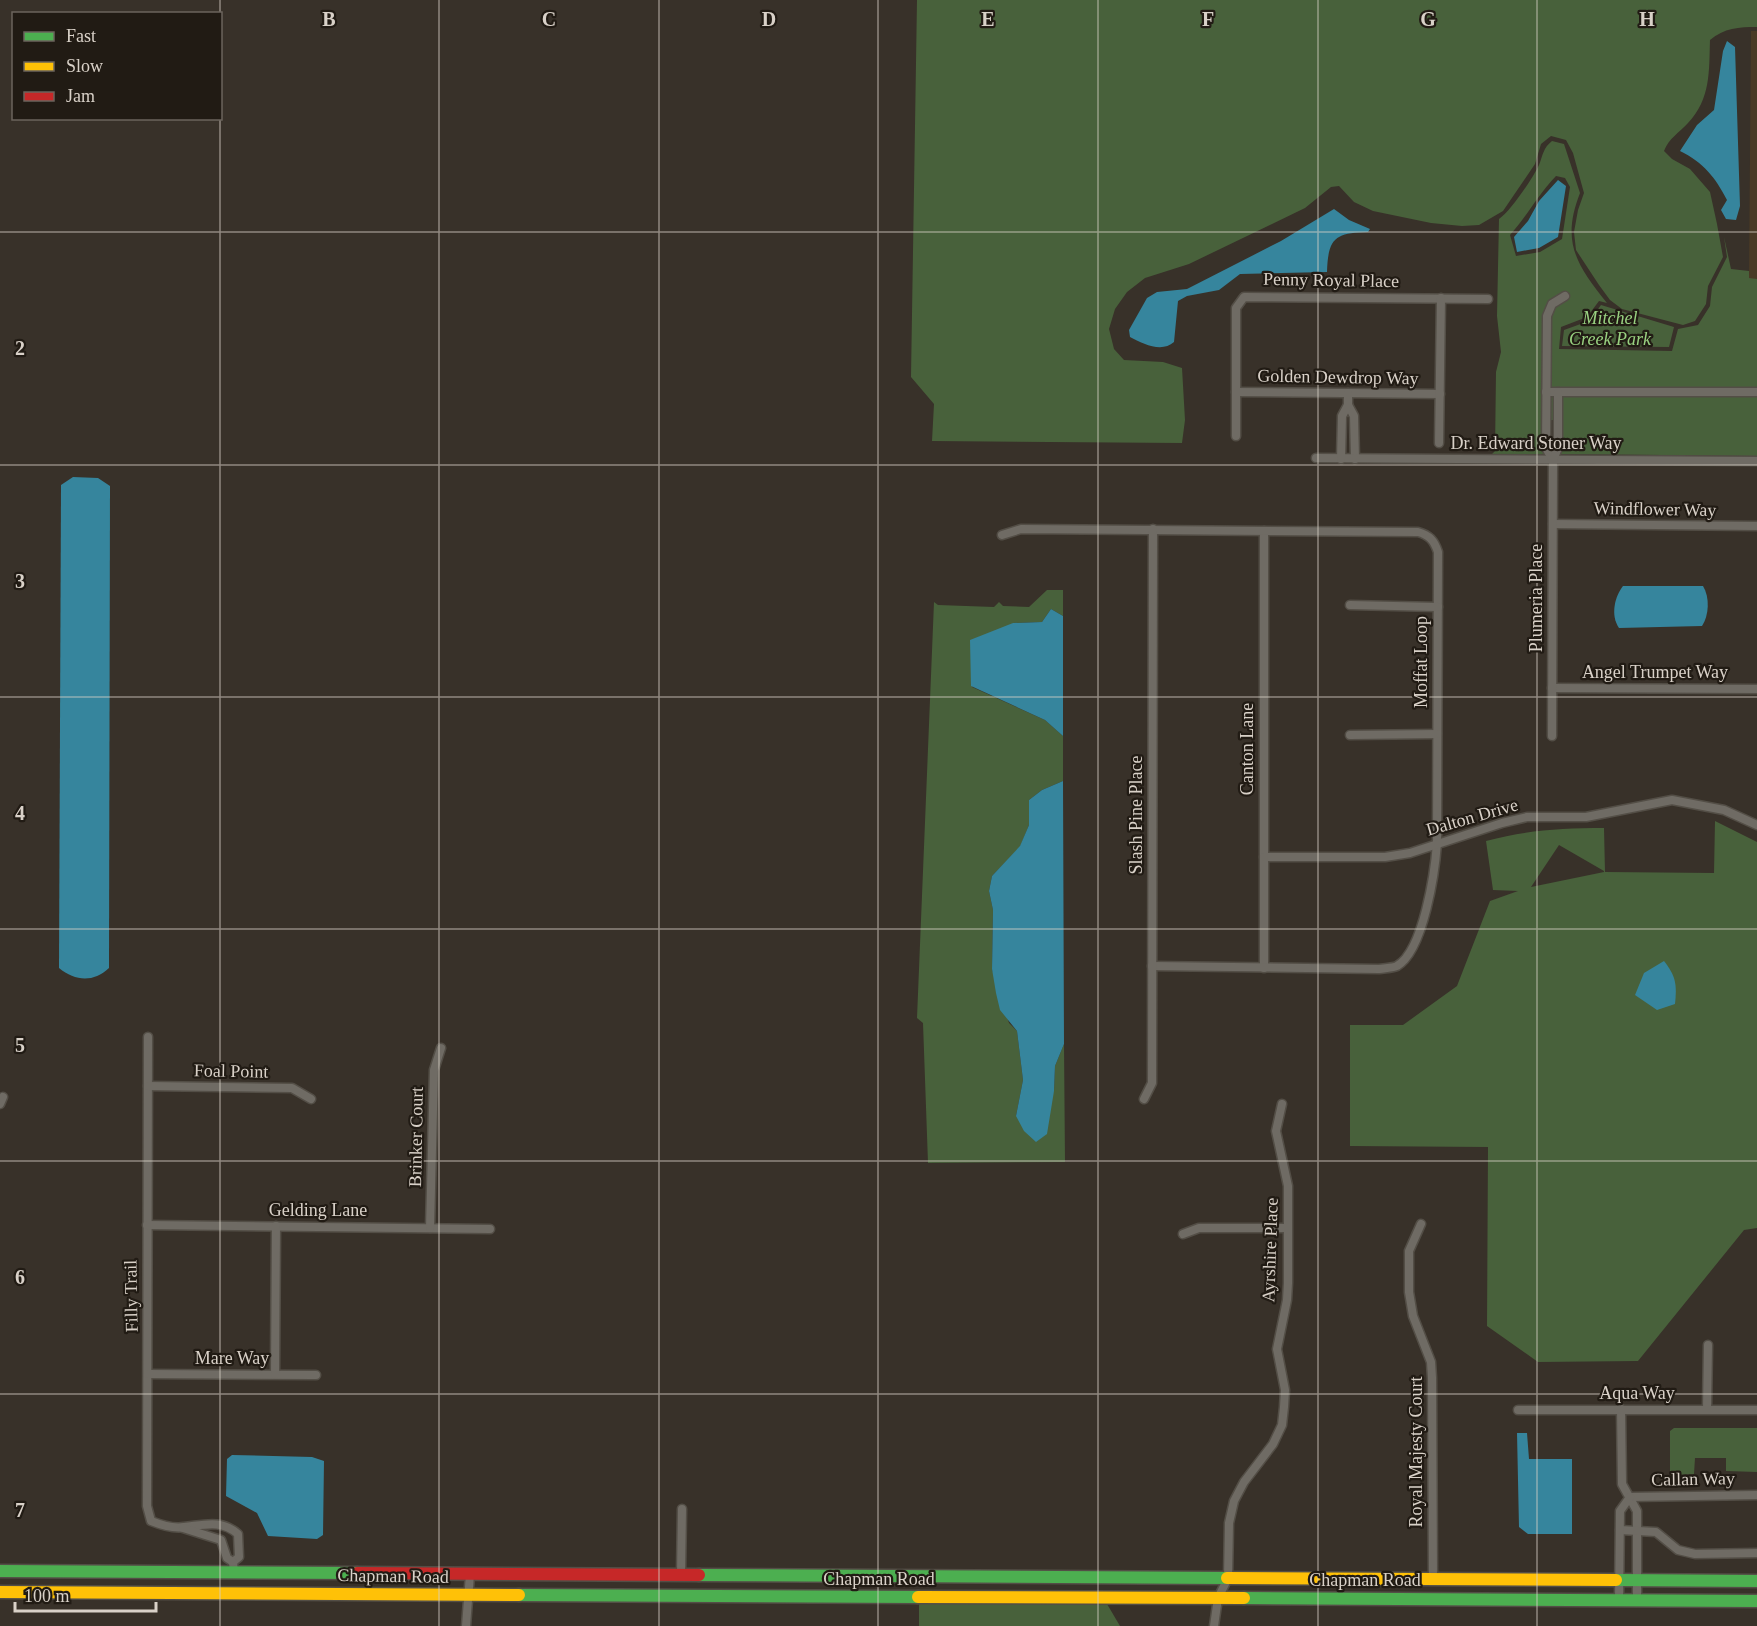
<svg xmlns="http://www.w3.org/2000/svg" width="1757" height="1626" viewBox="0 0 1757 1626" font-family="'Times New Roman',serif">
<rect width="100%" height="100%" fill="#383129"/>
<polygon fill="#493a26" points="1751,31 1757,31 1757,279 1749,279"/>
<g fill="#48613b" fill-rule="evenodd">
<path d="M917,0H1757V27C1739,27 1724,28 1710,40C1709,71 1711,99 1688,123C1679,133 1669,138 1664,151L1672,159L1690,169L1710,192L1717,224L1723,257L1708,286L1706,304L1695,321L1683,325L1622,309L1610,300L1599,285L1576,250L1574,232L1578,210L1584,193L1573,153L1566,140L1551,136L1541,144L1535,164L1503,211L1479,225L1462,226L1431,223L1373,211L1354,202L1339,186L1331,187L1305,208L1189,264L1145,278L1127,292L1115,309L1109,329L1114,349L1124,360L1163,362L1182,368L1185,420L1182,443L932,441L934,404L911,377Z"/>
<path d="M1552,141L1564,144L1580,193C1561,242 1576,264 1607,303L1599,301L1587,317L1561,327L1559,349L1672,351L1678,329L1698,325L1710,306L1712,287L1727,257L1724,237L1731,269L1749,271V278L1757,279V456L1561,454L1563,420H1541V448L1544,454H1482H1492L1495,451L1496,372L1501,352L1497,316L1499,219C1510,212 1533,178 1539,165C1543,155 1543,148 1552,141ZM1556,176L1565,178L1570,187L1562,239L1540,252L1516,256L1510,235C1528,215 1537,196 1556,176Z"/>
<polygon points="1601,305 1674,327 1669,347 1562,346 1564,330 1589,321"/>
<polygon points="1047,590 1063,590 1063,616 1051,609 1042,622 1013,623 972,687 1045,720 1063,736 1063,781 1042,790 1029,800 1029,825 1020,847 992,876 989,891 993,910 992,969 1009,1023 1017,1031 1023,1080 1016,1116 1054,1091 1055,1066 1064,1044 1065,1162 928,1163 923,1023 917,1018 934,602 938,605 994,607 999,602 1003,606 1029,607"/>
<path d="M1715,821L1757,842V1228L1744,1230L1638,1361L1538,1362L1487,1326L1488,1147L1350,1146V1025H1403L1457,986L1490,901L1518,891L1493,890L1486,841C1528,830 1561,828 1604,828L1605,872L1714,873ZM1559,845L1604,871V872L1531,887Z"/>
<polygon points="1674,1428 1757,1428 1757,1472 1726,1471 1726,1458 1695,1458 1694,1474 1670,1475 1670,1431"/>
<polygon points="919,1603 1107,1604 1120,1626 919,1626"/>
</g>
<g fill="#36859d">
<path d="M1727,41L1735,47L1740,206L1736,220L1726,219L1721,210L1727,200C1715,177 1704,163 1680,151L1697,125L1714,110L1723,51Z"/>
<polygon points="1558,180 1566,186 1558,237 1539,248 1517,252 1514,237 1528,221 1539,201"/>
<path d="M1334,209L1349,220L1370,229L1368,232C1336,233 1328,237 1327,272L1240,274L1219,290L1187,296L1178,301L1174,342C1162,353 1143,344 1130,337L1129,330L1147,298L1157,292L1187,289L1281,241Z"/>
<path d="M73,477L98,478L110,486L109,968C93,983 75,981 59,968L61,485Z"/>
<path d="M1623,586H1703C1710,597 1709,616 1702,626L1619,628C1610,615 1615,596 1623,586Z"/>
<polygon points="1051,609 1063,616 1063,736 1045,720 971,686 970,640 1013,623 1042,622"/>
<polygon points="1063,781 1064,1044 1055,1066 1054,1091 1047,1134 1036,1142 1024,1131 1016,1116 1023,1080 1017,1031 1000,1010 996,993 992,969 993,910 989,891 992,876 1020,846 1029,825 1029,800 1042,790"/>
<path d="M1664,961C1676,976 1677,985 1675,1004L1657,1010L1635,995L1644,973Z"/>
<polygon points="1517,1433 1527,1433 1529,1459 1572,1459 1572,1534 1528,1534 1519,1527"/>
<polygon points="232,1455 312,1457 324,1461 323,1535 317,1539 268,1536 257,1513 226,1496 227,1459"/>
</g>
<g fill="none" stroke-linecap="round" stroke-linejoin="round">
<g stroke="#534e46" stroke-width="11">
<g id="street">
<polyline points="1236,392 1440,394"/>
<polyline points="1546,392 1757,392"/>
<polyline points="1348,405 1354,416 1355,459"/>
<polyline points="1236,436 1236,308 1244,297 1488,299"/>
<polyline points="1439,443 1441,298"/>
<polyline points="1316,458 1757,461"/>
<polyline points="1341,459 1342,416 1348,405 1348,393"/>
<polyline points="1553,460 1546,448 1547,316 1552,304 1565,296"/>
<polyline points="1553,524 1757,526"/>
<polyline points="1264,531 1264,968"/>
<path d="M1002,535L1021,529L1418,532C1429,535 1434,540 1438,552L1437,843C1435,871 1424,950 1397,966C1393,968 1384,968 1379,969L1152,966"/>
<polyline points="1350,605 1438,607"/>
<polyline points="1552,688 1757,689"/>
<polyline points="1350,735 1437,734"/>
<polyline points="1552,736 1553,460 1558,448 1558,392"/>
<polyline points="1264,857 1385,857 1410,853 1502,823 1527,817 1586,817 1672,800 1724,810 1757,825"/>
<path d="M148,1037L147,1506L151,1521C161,1525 173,1529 184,1527C204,1525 221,1519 238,1534L239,1557L233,1562L234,1573"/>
<polyline points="148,1086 292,1088 311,1099"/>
<polyline points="1144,1099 1152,1083 1153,529"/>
<polyline points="0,1104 3,1097"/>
<polyline points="1421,1224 1409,1251 1409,1292 1413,1316 1431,1362 1432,1378 1433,1579"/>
<polyline points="147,1225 490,1229"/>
<polyline points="430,1228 434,1070 441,1048"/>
<polyline points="1183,1234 1199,1228 1287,1228"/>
<polyline points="148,1374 316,1375"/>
<polyline points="275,1374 276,1226"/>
<polyline points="1621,1409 1622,1484 1637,1511 1637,1600"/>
<polyline points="1707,1409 1708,1345"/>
<polyline points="1518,1410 1757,1410"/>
<polyline points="1630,1497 1757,1495"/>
<polyline points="183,1528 221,1540 227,1558 233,1562"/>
<polyline points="1620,1530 1656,1532 1678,1550 1695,1554 1757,1553"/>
<polyline points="681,1575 682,1509"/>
<polyline points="1619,1600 1620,1511 1630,1497"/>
<polyline points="466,1626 470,1574"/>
<polyline points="1214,1626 1218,1598 1228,1578 1229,1523 1234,1501 1244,1482 1273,1444 1282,1425 1284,1407 1285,1390 1277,1349 1287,1300 1288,1283 1288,1186 1276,1131 1282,1104"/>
</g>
</g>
<g stroke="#534e46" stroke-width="15">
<g id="fast">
<polyline points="0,1571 357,1573"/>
<polyline points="699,1575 1227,1578"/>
<polyline points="1616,1580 1757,1581"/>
<polyline points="519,1595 918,1597"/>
<polyline points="1244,1598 1757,1601"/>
</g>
</g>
<g stroke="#534e46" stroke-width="15">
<g id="slow">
<polyline points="1227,1578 1616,1580"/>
<polyline points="0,1592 519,1595"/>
<polyline points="918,1597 1244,1598"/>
</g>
</g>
<g stroke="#534e46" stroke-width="15">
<polyline id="jam" points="357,1573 699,1575"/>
</g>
<use href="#street" stroke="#6f6b64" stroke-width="8"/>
<use href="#fast" stroke="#4caf50" stroke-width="12"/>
<use href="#slow" stroke="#ffc107" stroke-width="12"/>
<use href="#jam" stroke="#c62828" stroke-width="12"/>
</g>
<path fill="none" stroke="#d9d1c8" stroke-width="1.5" stroke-opacity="0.55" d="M220,0V14M439,0V1626M659,0V1626M878,0V1626M1098,0V1626M1318,0V1626M1537,0V1626M220,118V1626M0,232H1757M0,465H1757M0,697H1757M0,929H1757M0,1161H1757M0,1394H1757"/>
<g text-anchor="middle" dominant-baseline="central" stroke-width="4.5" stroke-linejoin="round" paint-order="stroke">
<g font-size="18" fill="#d9d1c8" stroke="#211b14">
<text transform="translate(1331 280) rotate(1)">Penny Royal Place</text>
<text transform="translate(1338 377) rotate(1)">Golden Dewdrop Way</text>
<text x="1536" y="443">Dr. Edward Stoner Way</text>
<text transform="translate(1655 509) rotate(1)">Windflower Way</text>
<text transform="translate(1536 598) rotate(-90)">Plumeria Place</text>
<text transform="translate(1421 662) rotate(-90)">Moffat Loop</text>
<text x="1655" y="672">Angel Trumpet Way</text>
<text transform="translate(1247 749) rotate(-90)">Canton Lane</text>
<text transform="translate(1136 815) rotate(-90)">Slash Pine Place</text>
<text transform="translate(1472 817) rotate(-16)">Dalton Drive</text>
<text transform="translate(231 1071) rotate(1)">Foal Point</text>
<text transform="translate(416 1137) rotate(-89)">Brinker Court</text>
<text x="318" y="1210">Gelding Lane</text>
<text transform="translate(1270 1250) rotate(-88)">Ayrshire Place</text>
<text transform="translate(131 1296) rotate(-91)">Filly Trail</text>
<text x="232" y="1358">Mare Way</text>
<text x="1637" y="1393">Aqua Way</text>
<text transform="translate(1416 1452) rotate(-90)">Royal Majesty Court</text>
<text transform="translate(1693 1479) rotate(-1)">Callan Way</text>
<text transform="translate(393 1576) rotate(1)">Chapman Road</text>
<text x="879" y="1579">Chapman Road</text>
<text x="1365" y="1580">Chapman Road</text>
</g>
<g font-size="18" font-style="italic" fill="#99d181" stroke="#211b14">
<text x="1610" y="318">Mitchel<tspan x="1610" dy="21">Creek Park</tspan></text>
</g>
</g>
<g font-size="20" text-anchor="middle" font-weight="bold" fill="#d9d1c8" stroke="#211b14" stroke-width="4.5" stroke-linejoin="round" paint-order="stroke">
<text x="329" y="26">B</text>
<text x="549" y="26">C</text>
<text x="769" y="26">D</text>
<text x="988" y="26">E</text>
<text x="1208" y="26">F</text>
<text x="1428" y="26">G</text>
<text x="1647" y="26">H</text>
<text x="20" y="355">2</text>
<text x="20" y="588">3</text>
<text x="20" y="820">4</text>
<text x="20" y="1052">5</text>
<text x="20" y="1284">6</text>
<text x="20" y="1517">7</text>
</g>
<rect x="12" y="12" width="210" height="108" fill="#211b14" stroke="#6b645c" stroke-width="1.5"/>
<rect x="24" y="32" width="30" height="9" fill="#4caf50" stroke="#6b645c" stroke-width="1.5"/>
<text x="66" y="42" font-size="18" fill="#d9d1c8">Fast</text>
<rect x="24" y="62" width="30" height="9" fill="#ffc107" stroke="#6b645c" stroke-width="1.5"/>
<text x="66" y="72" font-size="18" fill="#d9d1c8">Slow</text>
<rect x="24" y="92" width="30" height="9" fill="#c62828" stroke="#6b645c" stroke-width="1.5"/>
<text x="66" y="102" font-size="18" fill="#d9d1c8">Jam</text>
<path d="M15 1602v9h141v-9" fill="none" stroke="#d9d1c8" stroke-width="3"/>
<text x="24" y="1602" font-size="18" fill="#d9d1c8" stroke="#211b14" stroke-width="4.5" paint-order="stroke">100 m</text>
</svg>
